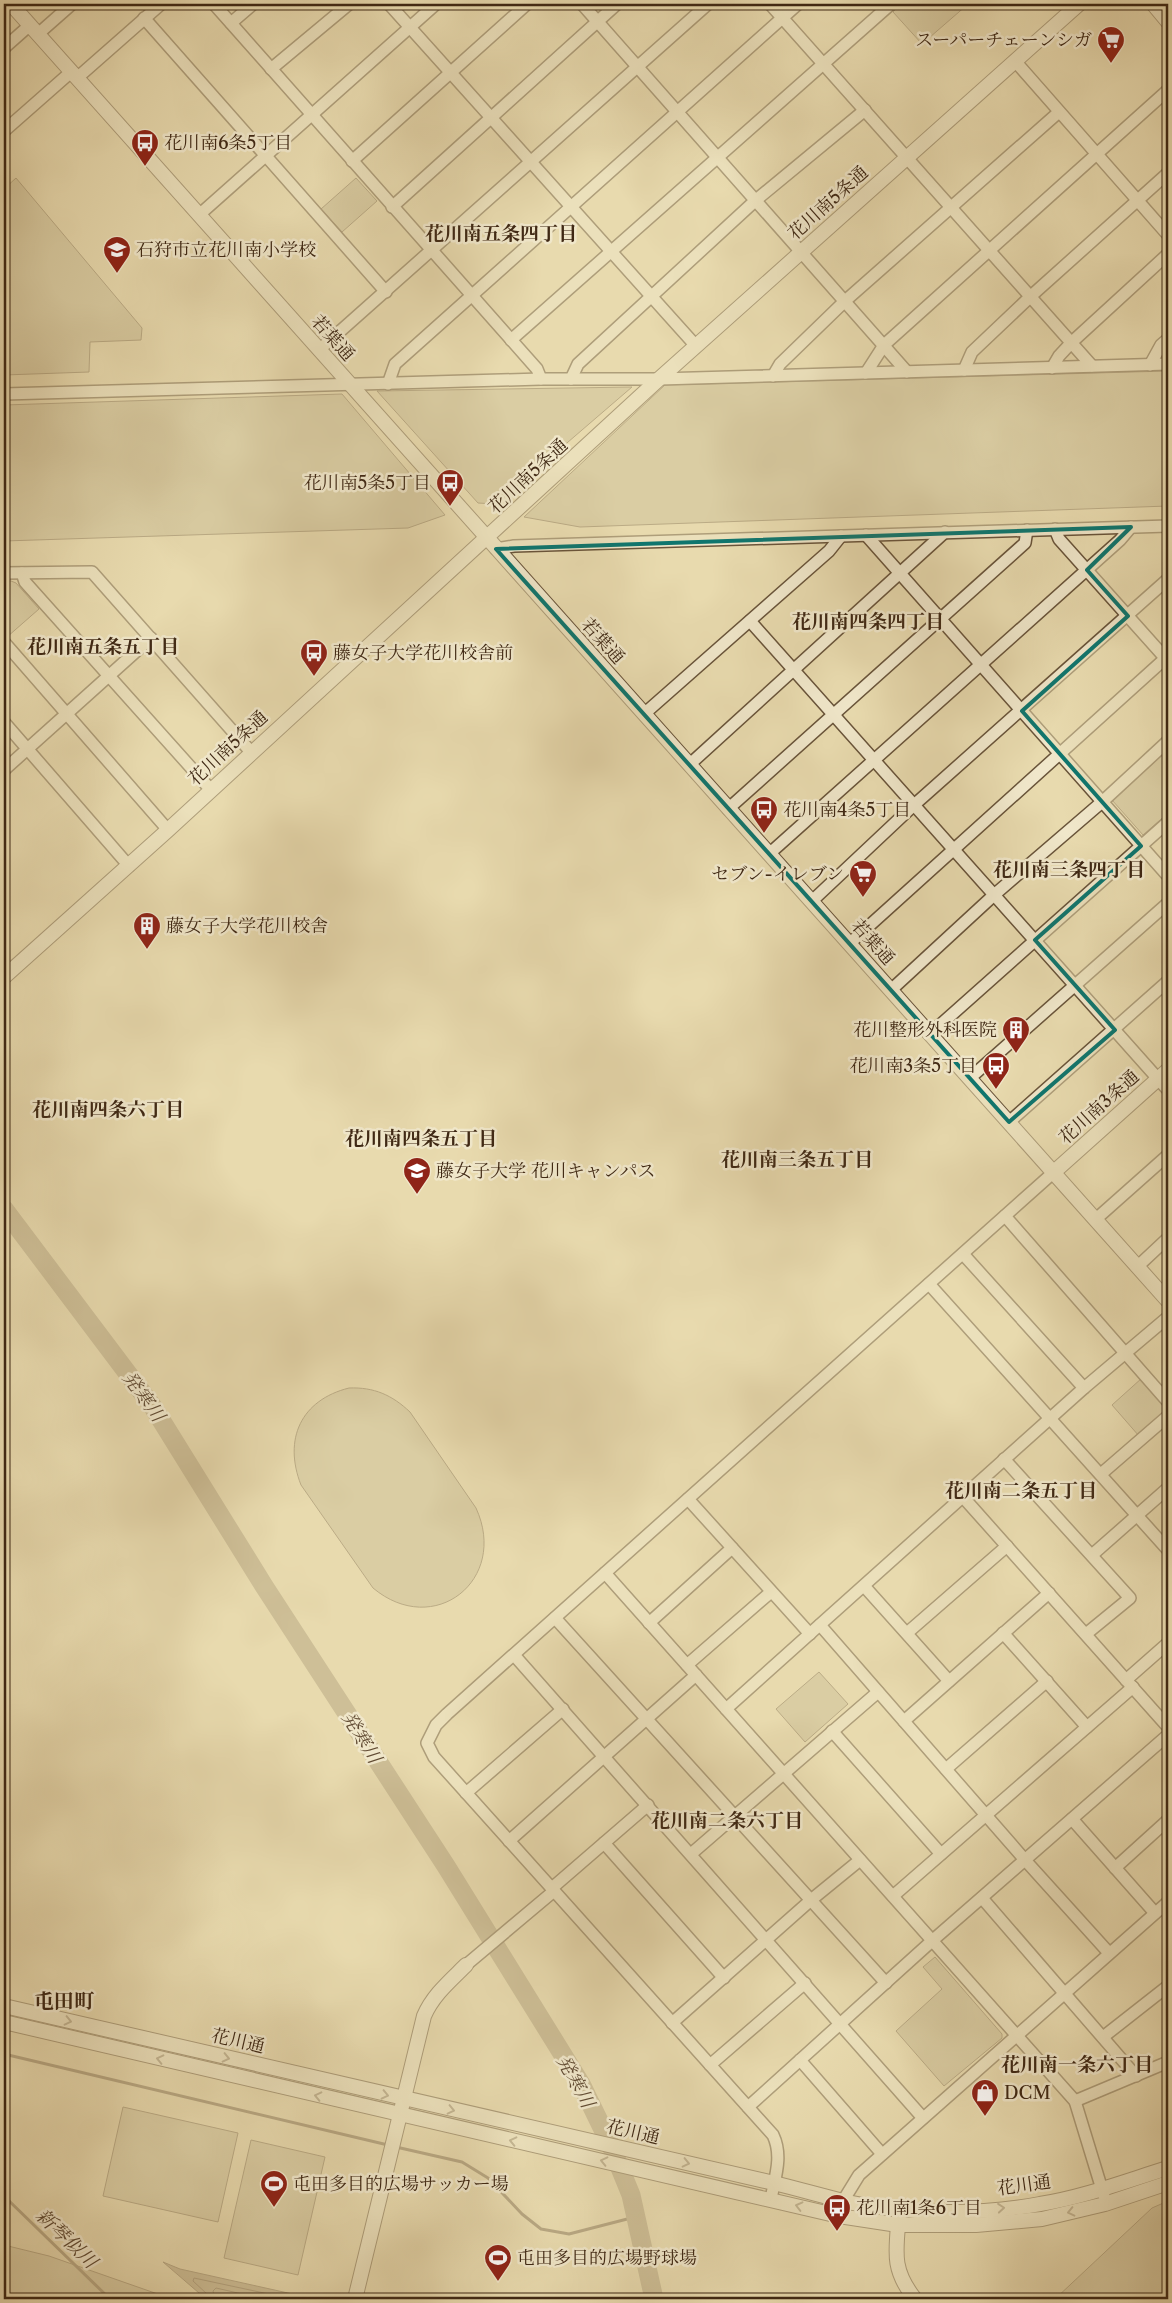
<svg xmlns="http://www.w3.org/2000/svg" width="1172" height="2303" viewBox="0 0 1172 2303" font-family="'Libre Caslon Text','Noto Serif JP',serif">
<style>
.green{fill:#cbbc94;stroke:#857254}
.water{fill:#af9d7a;stroke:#826e51}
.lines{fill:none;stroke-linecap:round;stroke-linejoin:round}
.shore{stroke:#776247;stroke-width:1}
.stream{stroke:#826e51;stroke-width:3}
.river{stroke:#af9d7a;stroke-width:19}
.minor-casing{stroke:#69543a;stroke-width:14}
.tertiary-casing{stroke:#69543a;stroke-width:16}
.minor{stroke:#f0e7ca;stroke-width:11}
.tertiary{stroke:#f0e7ca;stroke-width:14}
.oneway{stroke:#98886f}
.marked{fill:none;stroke:#0f766e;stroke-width:4;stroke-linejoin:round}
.labels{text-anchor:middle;stroke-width:5;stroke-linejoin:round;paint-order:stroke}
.poi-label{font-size:18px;fill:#3f2814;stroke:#f0e7ca;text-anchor:start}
.street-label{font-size:18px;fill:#3f2814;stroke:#f0e7ca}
.neighbourhood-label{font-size:19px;font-weight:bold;fill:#3f2814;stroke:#f0e7ca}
.water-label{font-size:19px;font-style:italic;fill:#614b33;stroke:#f0e7ca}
.quarter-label{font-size:20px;font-weight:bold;fill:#3f2814;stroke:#f0e7ca}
</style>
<rect width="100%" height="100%" fill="#e8daae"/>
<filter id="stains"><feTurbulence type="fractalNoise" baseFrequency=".004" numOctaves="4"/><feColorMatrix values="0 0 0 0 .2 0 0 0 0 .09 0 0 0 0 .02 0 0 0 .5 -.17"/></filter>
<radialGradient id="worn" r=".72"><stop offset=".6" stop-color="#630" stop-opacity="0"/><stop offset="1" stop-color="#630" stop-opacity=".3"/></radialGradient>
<g class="green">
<path d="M901,4H965L967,5L922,44L893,12Z"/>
<path d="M16,178L142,328L141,340L90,342L89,372L4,375V189Z"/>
<path d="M356,178L377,201L342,232L321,209Z"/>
<path d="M1168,371V506L580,527L524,517L665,385Z"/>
<path d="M632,387L496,504L478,503L377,391Z"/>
<path d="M342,394L445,515L408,528L4,541V405Z"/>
<path d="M4,581H11L16,583L39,609L7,637L4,633Z"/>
<path d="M1168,750V813L1143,835L1112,800Z"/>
<path d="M1142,1378L1167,1405V1411L1139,1436L1112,1405Z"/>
<path d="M349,1388C374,1387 392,1395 410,1412L476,1508C509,1580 434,1639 373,1588L301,1485C283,1439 301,1400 349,1388Z"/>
<path d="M819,1672L848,1704L805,1742L776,1709Z"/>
<path d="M935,1957L1002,2034V2038L944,2086L896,2031L942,1989L923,1967Z"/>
<path d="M123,2107L238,2133L218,2222L103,2196Z"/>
<path d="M251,2140L325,2157L298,2275L224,2258Z"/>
<path d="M1168,2201V2299H1055L1152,2208Z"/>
<path d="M4,2245L49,2256L172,2299H4Z"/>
</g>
<path class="water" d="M163,2262L180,2269L315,2299H206Z"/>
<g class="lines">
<g class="shore">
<path d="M209,2299L207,2294L193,2281L194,2278L292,2299"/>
<path d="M215,2299L213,2291L216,2288L264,2299"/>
</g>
<g class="stream">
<path d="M4,2054L388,2145"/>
<path d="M396,2147L462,2162L488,2178L522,2214L541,2229L569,2234L635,2217"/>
<path d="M4,2196L110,2299"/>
</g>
<path class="river" d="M4,1209L153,1407L264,1586L446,1866L581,2084L611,2146L631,2195L654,2299"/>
<defs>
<g id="minor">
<path d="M214,4L537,369L541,379"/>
<path d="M389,4L696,346"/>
<path d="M582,4L907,372"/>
<path d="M770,4L1092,366"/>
<path d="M144,18L386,292"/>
<path d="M231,23L253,4"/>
<path d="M38,34L72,4"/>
<path d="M4,48L30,25"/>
<path d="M1015,61L1168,235"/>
<path d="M271,69L349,4"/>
<path d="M77,78L161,4"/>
<path d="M4,131L71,72"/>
<path d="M352,161L527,4"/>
<path d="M392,207L617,4"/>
<path d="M199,215L436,4"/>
<path d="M511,340L891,4"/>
<path d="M319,350L708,4"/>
<path d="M1150,365L1161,345L1168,339"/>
<path d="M1052,368L1059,356L1072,342L1168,254"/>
<path d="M964,370L972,352L1031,296L1168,173"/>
<path d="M866,373L884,345L1168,90"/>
<path d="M773,376L780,364L845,301L1059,112"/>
<path d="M571,379L578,364L756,200L865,110"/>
<path d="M388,384L395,364L798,4"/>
<path d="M4,394L541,379H659L1168,364"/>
<path d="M1055,529L1059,539L1168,661"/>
<path d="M866,535L1168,876"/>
<path d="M496,549L514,546L1168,526"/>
<path d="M4,573L92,572L251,752"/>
<path d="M22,573L25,582L211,790"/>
<path d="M750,621L1168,1090"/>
<path d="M4,642L168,830"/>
<path d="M644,714L829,551L841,536"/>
<path d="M4,722L129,866"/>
<path d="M689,765L945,532"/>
<path d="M4,770L151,638"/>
<path d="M728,809L1025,543L1027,530"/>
<path d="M769,854L1120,540L1131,527"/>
<path d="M812,901L914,805L1168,579"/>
<path d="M849,944L1168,656"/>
<path d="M891,990L994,895L1102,802L1168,741"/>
<path d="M930,1034L1168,822"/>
<path d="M970,1078L1168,903"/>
<path d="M1009,1122L1168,981"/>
<path d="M1005,1216L1168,1402"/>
<path d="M1096,1219L1168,1155"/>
<path d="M963,1254L1084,1388"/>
<path d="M1137,1267L1168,1238"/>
<path d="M929,1284L1168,1550"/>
<path d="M1004,1459L1130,1598L1086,1634"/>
<path d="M1101,1474L1168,1416"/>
<path d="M963,1497L1168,1727"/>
<path d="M688,1499L810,1634"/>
<path d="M1092,1555L1168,1488"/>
<path d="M605,1573L1075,2101L1104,2196"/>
<path d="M864,1586L949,1681"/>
<path d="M555,1618L886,1983"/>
<path d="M649,1623L732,1548"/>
<path d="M820,1625L1025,1860L1109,1953"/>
<path d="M907,1633L1007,1546"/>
<path d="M1003,1633L1087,1727"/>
<path d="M514,1655L923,2118"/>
<path d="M687,1665L771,1592"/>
<path d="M1126,1680L1168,1643"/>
<path d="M726,1709L1084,1388L1168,1317"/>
<path d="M904,1721L1049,1593"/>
<path d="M832,1731L941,1854"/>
<path d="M946,1769L1047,1681"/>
<path d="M466,1793L563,1709"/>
<path d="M1072,1819L1155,1913"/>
<path d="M509,1841L696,1675"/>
<path d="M604,1843L724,1978"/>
<path d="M691,1854L878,1692"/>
<path d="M1115,1868L1168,1820"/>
<path d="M552,1888L648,1805"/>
<path d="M893,1896L1133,1687"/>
<path d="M982,1898L1136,2076"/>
<path d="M466,1965L554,1891"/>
<path d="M672,2023L811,1900L860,1860"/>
<path d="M1103,2037L1168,1986"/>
<path d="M800,2060L882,2154"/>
<path d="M710,2065L805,1983"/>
<path d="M1075,2101L1168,2062"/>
<path d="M748,2107L933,1940L1168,1735"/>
<path d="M771,2199C775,2177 783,2156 773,2135L434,1757L427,1743L436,1725L447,1714L1054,1172"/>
<path d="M843,2201L859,2175L1168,1902"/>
</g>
<g id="tertiary">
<path d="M11,4L1168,1301"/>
<path d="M1153,4L1168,22"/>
<path d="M4,977L168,830L659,379L1079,4"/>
<path d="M1054,1172L1168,1070"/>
<path d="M4,2006L774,2183C798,2189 823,2196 847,2202C906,2215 981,2215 1040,2204C1084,2197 1126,2181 1168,2168"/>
<path d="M4,2022L839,2216L898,2225H976L1042,2219L1105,2204L1168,2183"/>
<path d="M899,2215C896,2251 891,2269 915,2299"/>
<path d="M355,2299L424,2016C433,1995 450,1981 466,1965"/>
</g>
</defs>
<use href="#minor" class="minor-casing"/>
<use href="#tertiary" class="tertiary-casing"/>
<use href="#minor" class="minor"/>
<use href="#tertiary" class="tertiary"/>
</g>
<defs><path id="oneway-chevron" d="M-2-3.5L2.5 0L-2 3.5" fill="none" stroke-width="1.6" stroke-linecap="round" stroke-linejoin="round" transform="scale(1.25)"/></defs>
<g class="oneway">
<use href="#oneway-chevron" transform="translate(68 2021) rotate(13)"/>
<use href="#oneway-chevron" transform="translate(226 2058) rotate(13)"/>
<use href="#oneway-chevron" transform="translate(160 2059) rotate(-167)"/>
<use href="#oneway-chevron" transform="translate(385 2095) rotate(13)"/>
<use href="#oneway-chevron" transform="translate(318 2096) rotate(-167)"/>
<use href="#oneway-chevron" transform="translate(451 2110) rotate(13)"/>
<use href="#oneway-chevron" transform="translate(513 2141) rotate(-167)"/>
<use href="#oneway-chevron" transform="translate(604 2161) rotate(-167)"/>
<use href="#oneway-chevron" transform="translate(686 2163) rotate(13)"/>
<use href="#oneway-chevron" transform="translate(799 2206) rotate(-166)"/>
<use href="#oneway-chevron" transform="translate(1001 2208) rotate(-5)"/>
<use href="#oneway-chevron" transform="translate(1071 2212) rotate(167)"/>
</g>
<path d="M0 0H1172V2303H0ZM1131,527L1087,570L1128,616L1022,711L1141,846L1035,940L1115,1030L1009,1122L496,549Z" fill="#e8daae" fill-opacity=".55" fill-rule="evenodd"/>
<path class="marked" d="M1131,527L1087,570L1128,616L1022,711L1141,846L1035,940L1115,1030L1009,1122L496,549Z"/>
<defs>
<symbol id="supermarket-pin" viewBox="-11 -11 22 30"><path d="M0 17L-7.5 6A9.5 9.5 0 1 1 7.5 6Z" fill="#8f2418" stroke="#f0e7ca"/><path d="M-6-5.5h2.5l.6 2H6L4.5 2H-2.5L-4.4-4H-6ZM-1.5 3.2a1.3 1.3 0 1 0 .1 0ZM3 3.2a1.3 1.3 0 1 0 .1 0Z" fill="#fff"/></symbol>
<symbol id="bus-pin" viewBox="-11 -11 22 30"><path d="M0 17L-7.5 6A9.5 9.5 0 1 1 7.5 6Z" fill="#8f2418" stroke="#f0e7ca"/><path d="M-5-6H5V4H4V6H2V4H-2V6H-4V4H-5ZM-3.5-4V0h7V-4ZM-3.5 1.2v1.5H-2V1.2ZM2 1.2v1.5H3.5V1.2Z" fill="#fff"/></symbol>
<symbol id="school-pin" viewBox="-11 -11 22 30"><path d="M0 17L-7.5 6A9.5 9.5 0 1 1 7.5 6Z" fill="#8f2418" stroke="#f0e7ca"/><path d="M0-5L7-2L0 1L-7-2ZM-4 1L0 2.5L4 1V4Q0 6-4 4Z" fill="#fff"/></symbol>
<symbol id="building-pin" viewBox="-11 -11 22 30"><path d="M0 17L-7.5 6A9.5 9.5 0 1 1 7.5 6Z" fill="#8f2418" stroke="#f0e7ca"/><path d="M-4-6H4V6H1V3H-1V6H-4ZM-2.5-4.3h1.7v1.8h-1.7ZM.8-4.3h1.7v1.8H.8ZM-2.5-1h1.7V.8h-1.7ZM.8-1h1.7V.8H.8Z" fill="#fff"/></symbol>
<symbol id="university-pin" viewBox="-11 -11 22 30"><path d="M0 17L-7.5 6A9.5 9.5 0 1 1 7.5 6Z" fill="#8f2418" stroke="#f0e7ca"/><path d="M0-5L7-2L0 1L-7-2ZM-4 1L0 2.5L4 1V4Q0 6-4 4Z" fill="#fff"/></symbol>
<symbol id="shop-pin" viewBox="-11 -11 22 30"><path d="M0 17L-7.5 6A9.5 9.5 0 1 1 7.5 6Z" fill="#8f2418" stroke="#f0e7ca"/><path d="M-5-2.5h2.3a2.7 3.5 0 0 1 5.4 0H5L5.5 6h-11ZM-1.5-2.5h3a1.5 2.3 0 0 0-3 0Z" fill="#fff"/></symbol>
<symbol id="stadium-pin" viewBox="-11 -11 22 30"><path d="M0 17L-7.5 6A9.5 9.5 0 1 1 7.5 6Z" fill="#8f2418" stroke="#f0e7ca"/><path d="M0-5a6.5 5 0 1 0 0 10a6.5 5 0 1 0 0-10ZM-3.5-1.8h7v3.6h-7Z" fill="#fff"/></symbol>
</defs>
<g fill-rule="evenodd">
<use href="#supermarket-pin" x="1095" y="24" width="32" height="43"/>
<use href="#bus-pin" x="129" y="127" width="32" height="43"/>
<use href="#school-pin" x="101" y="234" width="32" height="43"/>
<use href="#bus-pin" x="434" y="467" width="32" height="43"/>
<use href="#bus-pin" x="298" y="637" width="32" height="43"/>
<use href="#bus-pin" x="748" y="794" width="32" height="43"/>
<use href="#supermarket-pin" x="847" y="858" width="32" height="43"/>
<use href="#building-pin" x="131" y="910" width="32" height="43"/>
<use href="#building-pin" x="1000" y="1014" width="32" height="43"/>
<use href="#bus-pin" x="980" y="1050" width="32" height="43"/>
<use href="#university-pin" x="401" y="1155" width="32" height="43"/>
<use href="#shop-pin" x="969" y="2077" width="32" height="43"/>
<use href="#stadium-pin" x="258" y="2168" width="32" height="43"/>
<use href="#bus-pin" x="821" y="2192" width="32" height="43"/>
<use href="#stadium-pin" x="482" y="2242" width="32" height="43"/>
</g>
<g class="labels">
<g class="poi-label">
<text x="1092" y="46" text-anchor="end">スーパーチェーンシガ</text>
<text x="164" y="149">花川南6条5丁目</text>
<text x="136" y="256">石狩市立花川南小学校</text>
<text x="431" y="489" text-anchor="end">花川南5条5丁目</text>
<text x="333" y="659">藤女子大学花川校舎前</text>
<text x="783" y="816">花川南4条5丁目</text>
<text x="844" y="880" text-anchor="end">セブン-イレブン</text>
<text x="166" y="932">藤女子大学花川校舎</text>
<text x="997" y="1036" text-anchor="end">花川整形外科医院</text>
<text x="977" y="1072" text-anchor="end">花川南3条5丁目</text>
<text x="436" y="1177">藤女子大学 花川キャンパス</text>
<text x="1004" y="2099">DCM</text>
<text x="293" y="2190">屯田多目的広場サッカー場</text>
<text x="856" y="2214">花川南1条6丁目</text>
<text x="517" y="2264">屯田多目的広場野球場</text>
</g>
<g class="street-label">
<text transform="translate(828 203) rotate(-42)" y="6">花川南5条通</text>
<text transform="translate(333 338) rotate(48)" y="6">若葉通</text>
<text transform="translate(528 476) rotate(-43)" y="6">花川南5条通</text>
<text transform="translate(603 641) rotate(48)" y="6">若葉通</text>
<text transform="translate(228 748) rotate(-43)" y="6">花川南5条通</text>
<text transform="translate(873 942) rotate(48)" y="6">若葉通</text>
<text transform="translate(1099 1107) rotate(-42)" y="6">花川南3条通</text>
<text transform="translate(238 2041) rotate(13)" y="6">花川通</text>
<text transform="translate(633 2132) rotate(13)" y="6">花川通</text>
<text transform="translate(1024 2185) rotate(-8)" y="6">花川通</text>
</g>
<g class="neighbourhood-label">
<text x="501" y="240">花川南五条四丁目</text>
<text x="868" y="628">花川南四条四丁目</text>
<text x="103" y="653">花川南五条五丁目</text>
<text x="1069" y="876">花川南三条四丁目</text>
<text x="108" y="1116">花川南四条六丁目</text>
<text x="421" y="1145">花川南四条五丁目</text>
<text x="797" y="1166">花川南三条五丁目</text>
<text x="1021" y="1497">花川南二条五丁目</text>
<text x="727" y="1827">花川南二条六丁目</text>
<text x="1077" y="2071">花川南一条六丁目</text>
</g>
<g class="water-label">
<text transform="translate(144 1396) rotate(54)" y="7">発寒川</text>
<text transform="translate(362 1737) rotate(58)" y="7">発寒川</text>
<text transform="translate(576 2081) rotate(61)" y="7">発寒川</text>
<text transform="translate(67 2238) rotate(44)" y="7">新琴似川</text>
</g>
<g class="quarter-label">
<text x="64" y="2008">屯田町</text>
</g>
</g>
<rect width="1172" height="2303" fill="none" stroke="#e8daae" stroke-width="20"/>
<rect x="5" y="5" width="1162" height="2293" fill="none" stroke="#3f2814" stroke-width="2.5"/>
<rect x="10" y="10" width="1152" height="2283" fill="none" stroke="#3f2814"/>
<rect width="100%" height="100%" filter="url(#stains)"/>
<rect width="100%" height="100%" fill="url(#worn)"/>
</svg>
